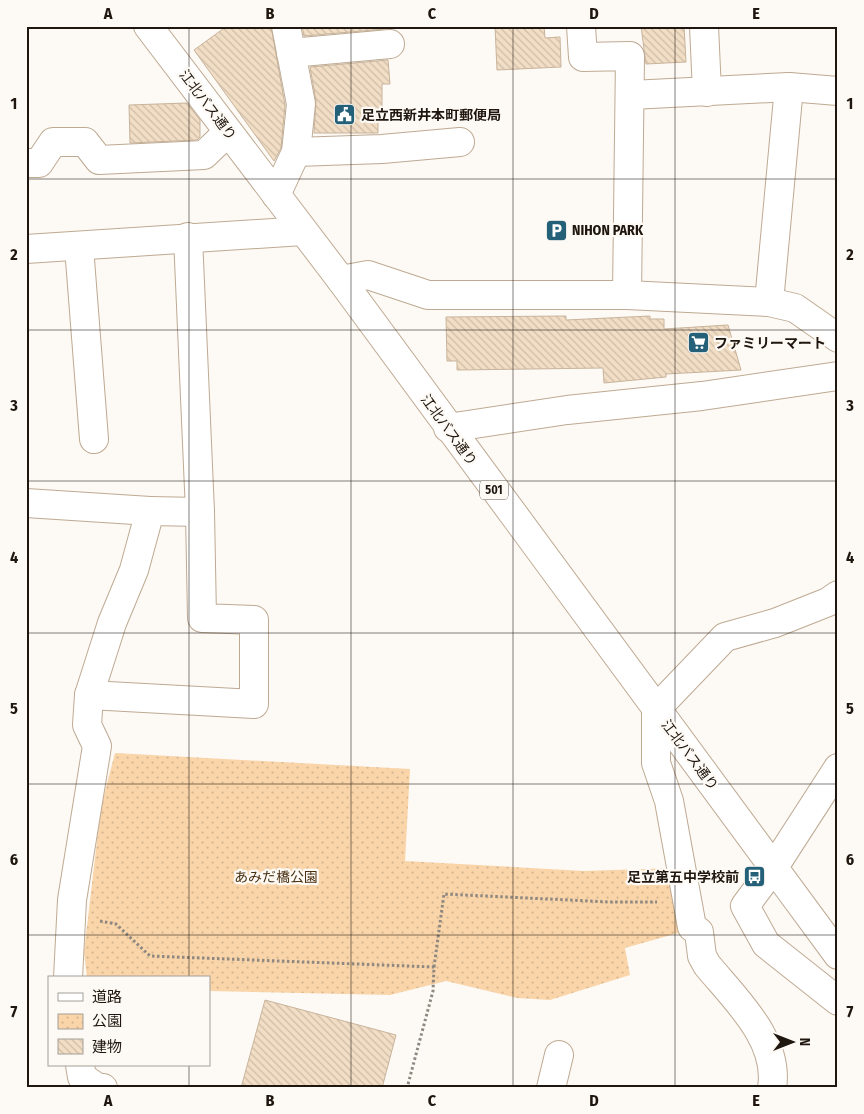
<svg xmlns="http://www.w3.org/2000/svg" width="864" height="1114" viewBox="0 0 864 1114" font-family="'Fira Sans Condensed','Noto Sans JP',sans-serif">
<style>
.park{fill:url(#park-dots)}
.building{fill:url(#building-back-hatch);stroke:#c8b49c}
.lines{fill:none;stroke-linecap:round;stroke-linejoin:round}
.minor-casing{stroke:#beaa93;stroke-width:30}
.major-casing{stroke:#beaa93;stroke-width:30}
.path{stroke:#8e8881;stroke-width:3;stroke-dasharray:2.5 2.5;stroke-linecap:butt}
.minor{stroke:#fff;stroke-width:28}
.major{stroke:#fff;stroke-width:28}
.grid{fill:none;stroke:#1f170f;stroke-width:1;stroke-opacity:0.55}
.labels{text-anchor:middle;stroke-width:4.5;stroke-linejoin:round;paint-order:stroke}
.shield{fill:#fdf9f4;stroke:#625b54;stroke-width:1}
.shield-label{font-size:12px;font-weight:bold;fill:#1f170f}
.street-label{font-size:14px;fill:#1f170f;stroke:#fdf9f4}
.poi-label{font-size:14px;font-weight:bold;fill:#1f170f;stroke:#fdf9f4;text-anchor:start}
.park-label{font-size:14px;fill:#493112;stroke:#fdf9f4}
.neatline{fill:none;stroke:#1f170f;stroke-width:2}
.grid-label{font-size:16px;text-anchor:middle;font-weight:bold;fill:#1f170f}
</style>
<defs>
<pattern id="park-dots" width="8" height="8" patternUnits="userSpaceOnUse" patternTransform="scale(1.25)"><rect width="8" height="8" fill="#fad5a9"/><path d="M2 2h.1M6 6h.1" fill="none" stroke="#d6b690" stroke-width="1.8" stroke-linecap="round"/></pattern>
<pattern id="building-back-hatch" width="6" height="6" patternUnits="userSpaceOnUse" patternTransform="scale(1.25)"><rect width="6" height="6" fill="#f2ddc5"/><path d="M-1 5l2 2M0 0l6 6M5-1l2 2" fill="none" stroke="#cfbda8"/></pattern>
</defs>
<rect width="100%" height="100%" fill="#fdf9f4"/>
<path class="park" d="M115,753L410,769L405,861L584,871L673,868L685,931L625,948L630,975L550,1000L517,998L446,981L390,995L209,991V978H87L84,952L101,807Z"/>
<g class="building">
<path d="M227,26H271L285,105L281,148L274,161L194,50Z"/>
<path d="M302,26H385V29L304,36Z"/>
<path d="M495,26H544L545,38L560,37L561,67L497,70Z"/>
<path d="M641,26H684L686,62L646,64Z"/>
<path d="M388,60L390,84H382V120H378V133H314L316,101L310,67Z"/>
<path d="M187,103L200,120V137L197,140L130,143L129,105Z"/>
<path d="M566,316V320L650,316V319H664V329L728,325L741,370L666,374V377L604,383L603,368L457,370V361H447L446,317Z"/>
<path d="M265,1000L396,1035L382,1088H241Z"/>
</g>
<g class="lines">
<defs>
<g id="minor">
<path d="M581,26L583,57L630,56L627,295"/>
<path d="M704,26L707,92"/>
<path d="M291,53L390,44"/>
<path d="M631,95L789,87L838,91"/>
<path d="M296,152L382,149L460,142"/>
<path d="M26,163H39L53,142H85L99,160L204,155L228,132"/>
<path d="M276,195L296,152L301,104L286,26"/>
<path d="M79,247L94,439"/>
<path d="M26,249L303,231"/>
<path d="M341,280L368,275L428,295H627L769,302L795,308L838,338"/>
<path d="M769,302L789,87"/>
<path d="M448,428L567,410L702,396L838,376"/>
<path d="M26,503L150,511"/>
<path d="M89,695L254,704V620L202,618L200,512"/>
<path d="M838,768L774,867L745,906L766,944L838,1001"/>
<path d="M68,978L72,900L97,746L87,725L89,695L112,623L134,570L150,511L200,512L188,237"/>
<path d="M80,1065L82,1077L98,1088H103"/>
<path d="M551,1088L559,1055"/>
<path d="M772,1088C780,1040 735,999 707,965L702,956L699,932L692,927L669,801L656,763V709L725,637L775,623L828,602L838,595"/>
</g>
<path id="major" d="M148,26L341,280L838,955"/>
</defs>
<use href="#minor" class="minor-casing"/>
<use href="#major" class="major-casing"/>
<g class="path">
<path d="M100,921L116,924L150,956L434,967L433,991L407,1088"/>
<path d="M434,967L444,894L610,902H657"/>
</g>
<use href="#minor" class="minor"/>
<use href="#major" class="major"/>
</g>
<path class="grid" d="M189,26V978M351,26V1088M513,26V1088M675,26V1088M26,179H838M26,330H838M26,481H838M26,633H838M26,784H838M26,935H838M189,1065V1088"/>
<defs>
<symbol id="civic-square" viewBox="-11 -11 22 22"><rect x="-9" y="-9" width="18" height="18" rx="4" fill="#256079" stroke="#fdf9f4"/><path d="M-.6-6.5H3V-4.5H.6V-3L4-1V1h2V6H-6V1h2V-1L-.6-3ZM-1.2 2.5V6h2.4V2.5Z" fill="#fff"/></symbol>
<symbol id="parking-square" viewBox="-11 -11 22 22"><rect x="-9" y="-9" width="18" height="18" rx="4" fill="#256079" stroke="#fdf9f4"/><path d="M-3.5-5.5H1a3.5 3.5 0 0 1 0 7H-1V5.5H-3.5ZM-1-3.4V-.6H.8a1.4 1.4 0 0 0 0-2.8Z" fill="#fff"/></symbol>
<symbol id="supermarket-square" viewBox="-11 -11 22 22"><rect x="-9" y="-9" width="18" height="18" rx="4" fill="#256079" stroke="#fdf9f4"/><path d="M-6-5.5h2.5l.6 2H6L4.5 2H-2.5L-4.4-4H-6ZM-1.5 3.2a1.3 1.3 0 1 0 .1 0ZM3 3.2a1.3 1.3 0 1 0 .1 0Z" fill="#fff"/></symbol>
<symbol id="bus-square" viewBox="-11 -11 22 22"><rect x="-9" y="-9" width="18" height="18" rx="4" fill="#256079" stroke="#fdf9f4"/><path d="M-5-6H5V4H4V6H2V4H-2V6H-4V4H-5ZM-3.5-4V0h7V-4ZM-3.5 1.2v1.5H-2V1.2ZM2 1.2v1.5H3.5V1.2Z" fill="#fff"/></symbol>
</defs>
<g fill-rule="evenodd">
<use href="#civic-square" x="332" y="102" width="25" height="25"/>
<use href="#parking-square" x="544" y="218" width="25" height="25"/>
<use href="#supermarket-square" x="686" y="330" width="25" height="25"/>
<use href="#bus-square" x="742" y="864" width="25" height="25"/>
</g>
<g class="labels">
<rect class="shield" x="480" y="480.5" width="28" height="19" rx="4"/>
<g class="shield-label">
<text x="494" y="494">501</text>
</g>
<g class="street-label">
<text transform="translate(208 105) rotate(53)" y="5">江北バス通り</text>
<text transform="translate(449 430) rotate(54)" y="5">江北バス通り</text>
<text transform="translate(690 755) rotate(53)" y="5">江北バス通り</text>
</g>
<g class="poi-label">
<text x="361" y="120">足立西新井本町郵便局</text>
<text x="572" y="235">NIHON PARK</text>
<text x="714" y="348">ファミリーマート</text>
<text x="739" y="882" text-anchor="end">足立第五中学校前</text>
</g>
<g class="park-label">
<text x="276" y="882">あみだ橋公園</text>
</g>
</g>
<rect width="864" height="1114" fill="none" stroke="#fdf9f4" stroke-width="55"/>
<rect x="48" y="976" width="162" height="90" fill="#fdf9f4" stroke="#a49f98"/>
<rect x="58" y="993" width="25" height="8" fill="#ffffff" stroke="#a49f98"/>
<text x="92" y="1002" font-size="15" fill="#1f170f">道路</text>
<rect x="58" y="1014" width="25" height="15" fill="url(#park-dots)" stroke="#a49f98"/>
<text x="92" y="1026" font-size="15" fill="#1f170f">公園</text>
<rect x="58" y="1039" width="25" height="15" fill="url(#building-back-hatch)" stroke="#a49f98"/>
<text x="92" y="1052" font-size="15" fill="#1f170f">建物</text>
<g transform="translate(792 1042) rotate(90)" stroke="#fdf9f4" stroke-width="4" paint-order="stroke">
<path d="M0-4L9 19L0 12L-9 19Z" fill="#1f170f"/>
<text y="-8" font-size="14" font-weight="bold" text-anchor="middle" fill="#1f170f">N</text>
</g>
<rect x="28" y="28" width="808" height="1058" class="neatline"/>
<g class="grid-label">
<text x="108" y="19">A</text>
<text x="270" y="19">B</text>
<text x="432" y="19">C</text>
<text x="594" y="19">D</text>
<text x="756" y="19">E</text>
<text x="14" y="109">1</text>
<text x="850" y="109">1</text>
<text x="14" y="260">2</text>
<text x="850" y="260">2</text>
<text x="14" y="411">3</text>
<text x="850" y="411">3</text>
<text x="14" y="563">4</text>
<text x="850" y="563">4</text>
<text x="14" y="714">5</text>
<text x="850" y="714">5</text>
<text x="14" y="865">6</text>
<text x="850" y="865">6</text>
<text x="14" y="1017">7</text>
<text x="850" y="1017">7</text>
<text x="108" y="1106">A</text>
<text x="270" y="1106">B</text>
<text x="432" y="1106">C</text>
<text x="594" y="1106">D</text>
<text x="756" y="1106">E</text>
</g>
</svg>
